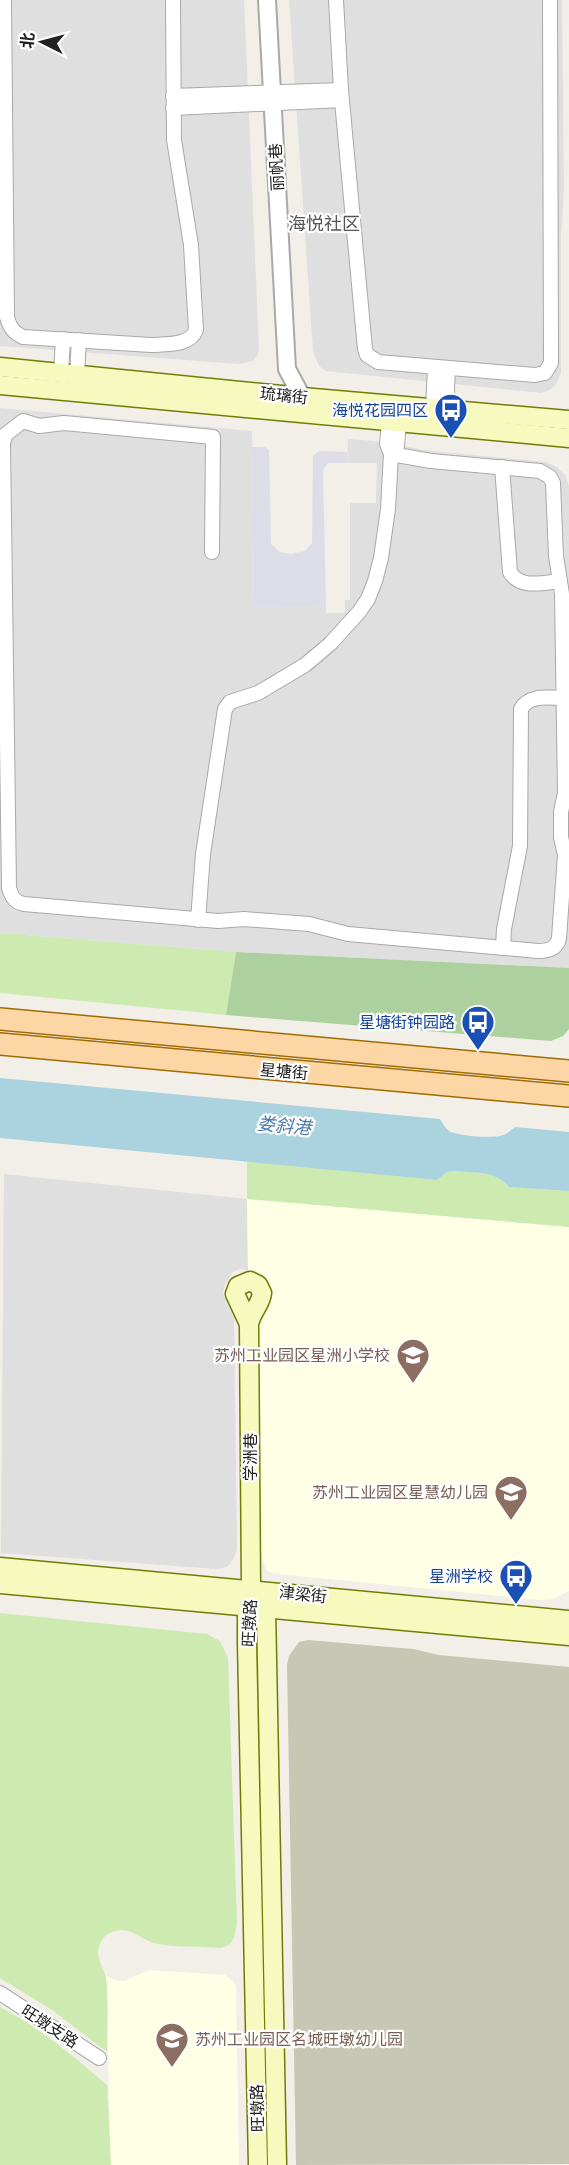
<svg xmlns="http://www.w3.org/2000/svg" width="569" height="2165" viewBox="0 0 569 2165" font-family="Ubuntu,'Noto Sans SC',sans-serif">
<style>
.residential{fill:#e0dfdf}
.education{fill:#ffffe5}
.construction{fill:#c7c7b4}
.grass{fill:#cdebb0}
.forest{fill:#add19e}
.plaza{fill:#dddde8}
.water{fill:#aad3df}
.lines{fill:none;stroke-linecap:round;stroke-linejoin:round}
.minor-casing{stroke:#a9a9a9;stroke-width:16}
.tertiary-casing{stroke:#a9a9a9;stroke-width:20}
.secondary-casing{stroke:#707d05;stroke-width:21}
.primary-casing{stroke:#a06b00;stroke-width:24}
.minor{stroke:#fff;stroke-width:14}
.tertiary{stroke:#fff;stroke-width:16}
.secondary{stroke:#f7fabf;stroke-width:18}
.primary{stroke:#fcd6a4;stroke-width:21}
.labels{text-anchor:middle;stroke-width:4.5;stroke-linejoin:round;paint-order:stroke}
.street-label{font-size:16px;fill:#222;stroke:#fff}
.transit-label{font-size:16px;fill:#164399;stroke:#fff;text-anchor:end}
.education-label{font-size:16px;fill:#785e54;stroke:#fff;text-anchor:end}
.neighbourhood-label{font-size:18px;fill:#555;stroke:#fff}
.water-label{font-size:18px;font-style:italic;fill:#4a7aab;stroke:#fff}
</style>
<rect width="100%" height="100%" fill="#f2efe9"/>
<g class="residential">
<path d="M0,0H244L259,349L257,356L253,361L239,364L0,346Z"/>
<path d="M289,0H562L564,190L561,237V373L557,383L550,390L541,393L326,371L319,366L313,351Z"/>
<path d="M0,408L252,431L254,607L326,606V613H345V600H350V503H376L377,463H347L348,439L375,441L431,451L546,462L557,467L565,475L569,486V968L236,952L0,933Z"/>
<path d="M4,1174L247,1199L248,1270L240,1269L233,1272L225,1284L223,1293L225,1300L234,1318L237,1548L234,1558L227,1567L216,1569L1,1553Z"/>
</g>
<g class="education">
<path d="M247,1199L569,1227V1591L553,1599L541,1600L278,1574L269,1572L266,1569L261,1554L257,1325L262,1280L256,1273L248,1270Z"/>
<path d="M149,1970L225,1975L233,1981L236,1986L239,2165H111L106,1976L115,1980L124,1981Z"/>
</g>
<path class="construction" d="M308,1640L413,1649L439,1655L569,1667V2164L296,2165L287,1665L289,1656L299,1642Z"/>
<g class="grass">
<path d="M0,933L236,952L226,1015L0,993Z"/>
<path d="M247,1161L437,1180L447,1172L453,1171C473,1173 495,1170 509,1187L569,1191V1227L247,1199Z"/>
<path d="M0,1613L207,1634L220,1641L228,1658L237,1923C235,1935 234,1946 220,1948C201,1946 168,1948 151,1942C141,1939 134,1930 122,1930C113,1930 103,1935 100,1944C94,1959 104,1966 106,1978C109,2002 107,2028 107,2052L52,2010L0,1978Z"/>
<path d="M0,2007C40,2028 73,2056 107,2085L111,2165H0Z"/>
</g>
<path class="forest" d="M236,952L569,968V1029L563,1036L551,1041L226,1015Z"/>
<path class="plaza" d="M252,447H265L269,450L271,544L280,552L291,554L305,551L312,543L313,456L319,451L347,452V463H328L323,470L326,606L254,607Z"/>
<path class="water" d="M0,1078L440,1119C443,1124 445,1128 449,1131C458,1136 494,1139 503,1135C507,1134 511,1130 515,1127L569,1132V1191L509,1187C495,1170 473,1173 453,1171L447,1172L437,1180L0,1138Z"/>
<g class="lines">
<defs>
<g id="minor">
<path d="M4,0L7,317C10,328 13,332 23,337L151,345C166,344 190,346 196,330L191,245L174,140L173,0"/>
<path d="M336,0L341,90L365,349L367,355L378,362L535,375L545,373L551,363L550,0"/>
<path d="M173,96L341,90"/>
<path d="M173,108L342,100"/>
<path d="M61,373L63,339"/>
<path d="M77,374L79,340"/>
<path d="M433,408L435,367"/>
<path d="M446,410L448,368"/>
<path d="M389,422L387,444L391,454"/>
<path d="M502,467L510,572C520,589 542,583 560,581"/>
<path d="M212,552L213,437L64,423L39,426L23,421L5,435L3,444L9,888C12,898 15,902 24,904L218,921L244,919L309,924L348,934L538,951C548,951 557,949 559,938L565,855L561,837V812L565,793L562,594L556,556L553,483L550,477L540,471L431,461L391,454"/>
<path d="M198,920L203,854L225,709L230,702L258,693L305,665L330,644L359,612L368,599L375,581L381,558L388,509L391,454L397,446L399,422"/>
<path d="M503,948L504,929L520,846L521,709C529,694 549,698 564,698"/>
<path d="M0,1993L99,2058"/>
</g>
<path id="tertiary" d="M267,0L287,369L302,397L303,409"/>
<g id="secondary">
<path d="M0,367L302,397L569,420"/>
<path d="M0,385L569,438"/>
<path d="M249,1324L235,1294L238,1286L250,1281L258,1285L262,1293C261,1304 252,1311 249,1324L251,1589L247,1606V1643L258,2165"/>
<path d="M0,1567L569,1620"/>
<path d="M0,1584L569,1636"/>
<path d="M251,1589L266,1609L277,2165"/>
</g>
<g id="primary">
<path d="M0,1019L569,1071"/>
<path d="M0,1044L569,1096"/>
</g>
</defs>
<use href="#minor" class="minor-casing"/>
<use href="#tertiary" class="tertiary-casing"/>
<use href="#secondary" class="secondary-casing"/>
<use href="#primary" class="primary-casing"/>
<use href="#minor" class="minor"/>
<use href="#tertiary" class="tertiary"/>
<use href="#secondary" class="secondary"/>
<use href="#primary" class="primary"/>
</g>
<defs>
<symbol id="bus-pin" viewBox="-11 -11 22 30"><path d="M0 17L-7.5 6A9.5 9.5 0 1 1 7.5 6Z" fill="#1a4fb4" stroke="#fff"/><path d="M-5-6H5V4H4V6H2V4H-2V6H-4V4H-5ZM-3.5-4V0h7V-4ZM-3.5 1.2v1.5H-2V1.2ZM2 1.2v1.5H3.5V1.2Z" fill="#fff"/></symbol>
<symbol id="school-pin" viewBox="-11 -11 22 30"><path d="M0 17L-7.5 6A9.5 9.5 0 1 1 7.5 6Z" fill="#8d6e63" stroke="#fff"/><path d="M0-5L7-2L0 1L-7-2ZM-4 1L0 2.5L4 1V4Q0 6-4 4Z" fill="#fff"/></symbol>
</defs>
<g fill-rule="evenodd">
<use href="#bus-pin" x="432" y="391" width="38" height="52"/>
<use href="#bus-pin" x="459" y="1003" width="38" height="52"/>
<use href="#school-pin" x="394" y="1336" width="38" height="52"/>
<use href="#school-pin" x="492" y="1473" width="38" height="52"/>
<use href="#bus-pin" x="497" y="1557" width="38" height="52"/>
<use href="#school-pin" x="153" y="2020" width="38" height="52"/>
</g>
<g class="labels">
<g class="street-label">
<text transform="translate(276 167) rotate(-93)" y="6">丽帆巷</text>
<text transform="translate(284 395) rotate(6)" y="6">琉璃街</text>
<text transform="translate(284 1071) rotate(5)" y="6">星塘街</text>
<text transform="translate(250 1457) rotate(-90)" y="6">学洲巷</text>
<text transform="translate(303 1594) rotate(6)" y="6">津梁街</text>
<text transform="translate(249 1623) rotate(-87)" y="6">旺墩路</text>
<text transform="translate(50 2026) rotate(33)" y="6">旺墩支路</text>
<text transform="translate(257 2108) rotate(-91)" y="6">旺墩路</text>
</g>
<g class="transit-label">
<text x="428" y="416">海悦花园四区</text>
<text x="455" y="1028">星塘街钟园路</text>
<text x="493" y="1582">星洲学校</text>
</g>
<g class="education-label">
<text x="390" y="1361">苏州工业园区星洲小学校</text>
<text x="488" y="1498">苏州工业园区星慧幼儿园</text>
<text x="195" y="2045" text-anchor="start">苏州工业园区名城旺墩幼儿园</text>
</g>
<g class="neighbourhood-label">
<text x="324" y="230">海悦社区</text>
</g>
<g class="water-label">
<text transform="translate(284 1126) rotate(5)" y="6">娄斜港</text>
</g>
</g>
<g transform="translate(42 42) rotate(276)" stroke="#ffffff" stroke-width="4.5" paint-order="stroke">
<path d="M0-4.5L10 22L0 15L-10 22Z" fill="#222222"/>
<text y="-9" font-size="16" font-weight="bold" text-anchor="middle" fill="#222222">北</text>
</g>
</svg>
